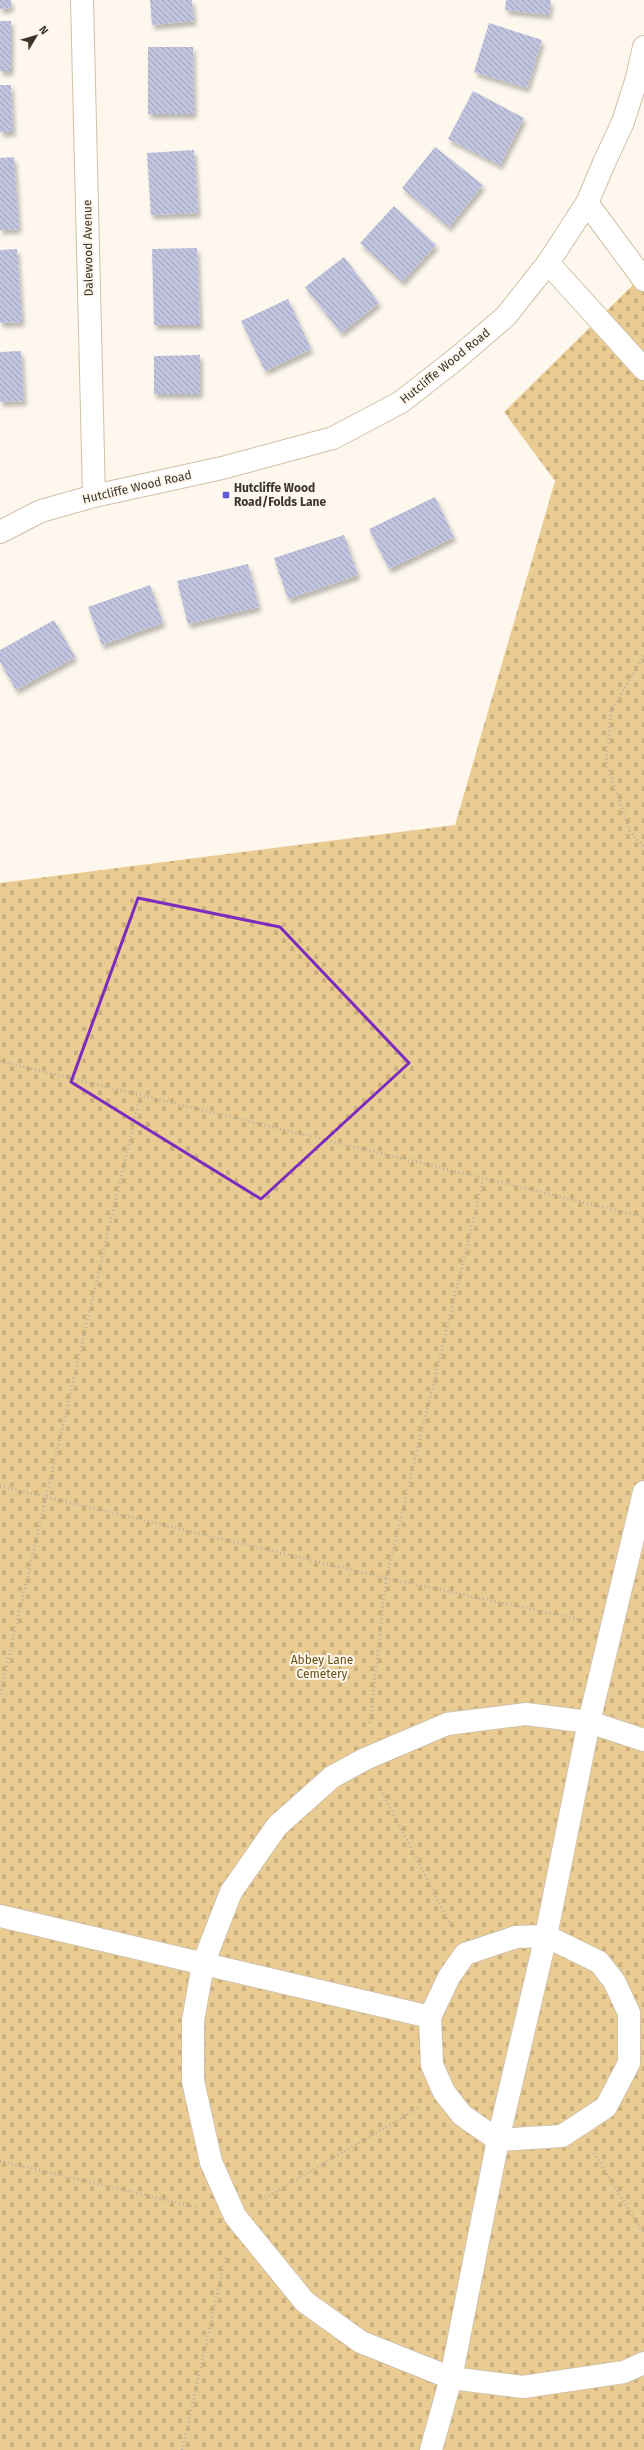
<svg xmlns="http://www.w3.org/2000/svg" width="644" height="2450" viewBox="0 0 644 2450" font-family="'Fira Sans',sans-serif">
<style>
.cemetery{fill:url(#cemetery-stones)}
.building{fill:url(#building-back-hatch);filter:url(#shadow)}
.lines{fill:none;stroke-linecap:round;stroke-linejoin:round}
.lane-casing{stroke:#d0c1a7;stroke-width:24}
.street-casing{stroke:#d0c1a7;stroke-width:24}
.secondary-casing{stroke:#d0c1a7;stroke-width:24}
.path{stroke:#b4aea3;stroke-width:2.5;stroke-dasharray:1 3;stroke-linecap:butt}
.lane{stroke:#fff;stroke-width:22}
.street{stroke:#fff;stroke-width:22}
.secondary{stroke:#fff;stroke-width:22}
.marked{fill:none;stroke:#7b2cbf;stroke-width:3;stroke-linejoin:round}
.poi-dot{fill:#5e5bd4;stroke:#fdf7ed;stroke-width:1.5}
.labels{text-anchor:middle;stroke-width:4;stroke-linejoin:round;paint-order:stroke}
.street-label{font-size:12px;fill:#3b352a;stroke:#fdf7ed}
.poi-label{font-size:12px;font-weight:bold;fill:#3b352a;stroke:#fdf7ed;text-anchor:start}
.park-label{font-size:12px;fill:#6b5119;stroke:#fdf7ed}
</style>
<defs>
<pattern id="cemetery-stones" width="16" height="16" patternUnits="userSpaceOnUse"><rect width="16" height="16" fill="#eacb92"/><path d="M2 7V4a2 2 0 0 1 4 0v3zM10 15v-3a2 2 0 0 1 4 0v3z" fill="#caaf7e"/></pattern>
<pattern id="building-back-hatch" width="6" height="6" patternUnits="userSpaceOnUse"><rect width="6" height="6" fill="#c0c4df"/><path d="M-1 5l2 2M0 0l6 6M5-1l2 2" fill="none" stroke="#9da0b5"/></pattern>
<filter id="shadow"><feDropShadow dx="2.5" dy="4.5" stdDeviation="2" flood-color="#0004"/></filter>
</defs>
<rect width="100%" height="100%" fill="#fdf7ed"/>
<path class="cemetery" d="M644,274V2450H0V883L455,825L555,481L504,412Z"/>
<g class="building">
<path d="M0,0H11V8L0,9Z"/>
<path d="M150,0H192L194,21L152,25Z"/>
<path d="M506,0H551L549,15L505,10Z"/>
<rect x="0" y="21" width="11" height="50"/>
<path d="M489,23L542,40L527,88L474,72Z"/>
<path d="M148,47H193L194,114H148Z"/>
<path d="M0,85H11L13,132H0Z"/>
<path d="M473,91L524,118L500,165L448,139Z"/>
<path d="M435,147L483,185L449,227L402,188Z"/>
<path d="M194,150L198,213L151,215L147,153Z"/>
<path d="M14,157L19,229L0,230V158Z"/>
<path d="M394,206L436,245L402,282L360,243Z"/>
<path d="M197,248L200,325H154L152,249Z"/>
<path d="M17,249L22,322L0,323V250Z"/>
<path d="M344,257L379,303L341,333L305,287Z"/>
<path d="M288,299L311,349L265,371L241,321Z"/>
<path d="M21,351L24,401L0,402V352Z"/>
<path d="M200,355V394H154V356Z"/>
<path d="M435,497L454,537L389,569L369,529Z"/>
<path d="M344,535L358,575L288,599L274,558Z"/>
<path d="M248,564L259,607L188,624L177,581Z"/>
<path d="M150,585L163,623L102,645L88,607Z"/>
<path d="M54,620L75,657L16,690L0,662V650Z"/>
</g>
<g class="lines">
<defs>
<g id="lane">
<path d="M587,203L644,280"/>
<path d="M548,263L644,369"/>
<path d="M644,1740L589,1722L526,1714L447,1724L365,1759L332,1777L277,1826L231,1892L203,1964L193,2021V2081L211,2162L235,2216L305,2302L361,2342L451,2378L523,2387L624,2372L644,2363"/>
<path d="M0,1916L430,2017"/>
<path d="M546,1936L599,1962L614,1981L629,2013V2063L606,2107L562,2136L498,2140L462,2115L444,2092L432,2065L430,2017L449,1977L465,1954L516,1937Z"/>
<path d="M431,2450L451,2378L498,2140L546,1936L589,1722L644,1492"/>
</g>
<path id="street" d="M82,0L94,496"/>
<path id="secondary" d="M0,532L41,511L94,496L222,468L333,438L401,402L456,359L506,316L548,263L587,203L604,163L623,122L637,78L644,47"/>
</defs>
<use href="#lane" class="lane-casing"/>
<use href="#street" class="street-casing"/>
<use href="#secondary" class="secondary-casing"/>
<g class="path">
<path d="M644,656L611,711L606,762L630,832L644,847"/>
<path d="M0,1061L644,1217"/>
<path d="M0,1486L386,1578L582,1620"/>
<path d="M0,1694L140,1096"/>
<path d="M370,1723L386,1578L483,1180"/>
<path d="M379,1786L451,1926"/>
<path d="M594,2153L644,2234"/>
<path d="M0,2161L196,2207"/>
<path d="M262,2200L418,2108"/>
<path d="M182,2450L226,2255"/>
</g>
<use href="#lane" class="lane"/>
<use href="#street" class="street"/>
<use href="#secondary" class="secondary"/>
</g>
<path class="marked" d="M138,898L280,927L409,1063L261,1199L71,1082Z"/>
<rect class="poi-dot" x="222" y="491" width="8" height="8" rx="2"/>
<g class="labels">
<g class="street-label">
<text transform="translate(88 248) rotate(-91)" y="4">Dalewood Avenue</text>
<text transform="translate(445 366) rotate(-39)" y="4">Hutcliffe Wood Road</text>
<text transform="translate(137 487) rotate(-13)" y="4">Hutcliffe Wood Road</text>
</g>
<g class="poi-label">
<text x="234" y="492">Hutcliffe Wood<tspan x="234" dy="14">Road/Folds Lane</tspan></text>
</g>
<g class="park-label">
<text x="322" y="1664">Abbey Lane<tspan x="322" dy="14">Cemetery</tspan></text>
</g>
</g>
<g transform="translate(36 36) rotate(52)" stroke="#fdf7ed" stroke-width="3" paint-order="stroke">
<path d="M0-3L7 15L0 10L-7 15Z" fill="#3b352a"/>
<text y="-6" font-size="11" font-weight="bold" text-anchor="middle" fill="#3b352a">N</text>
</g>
</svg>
